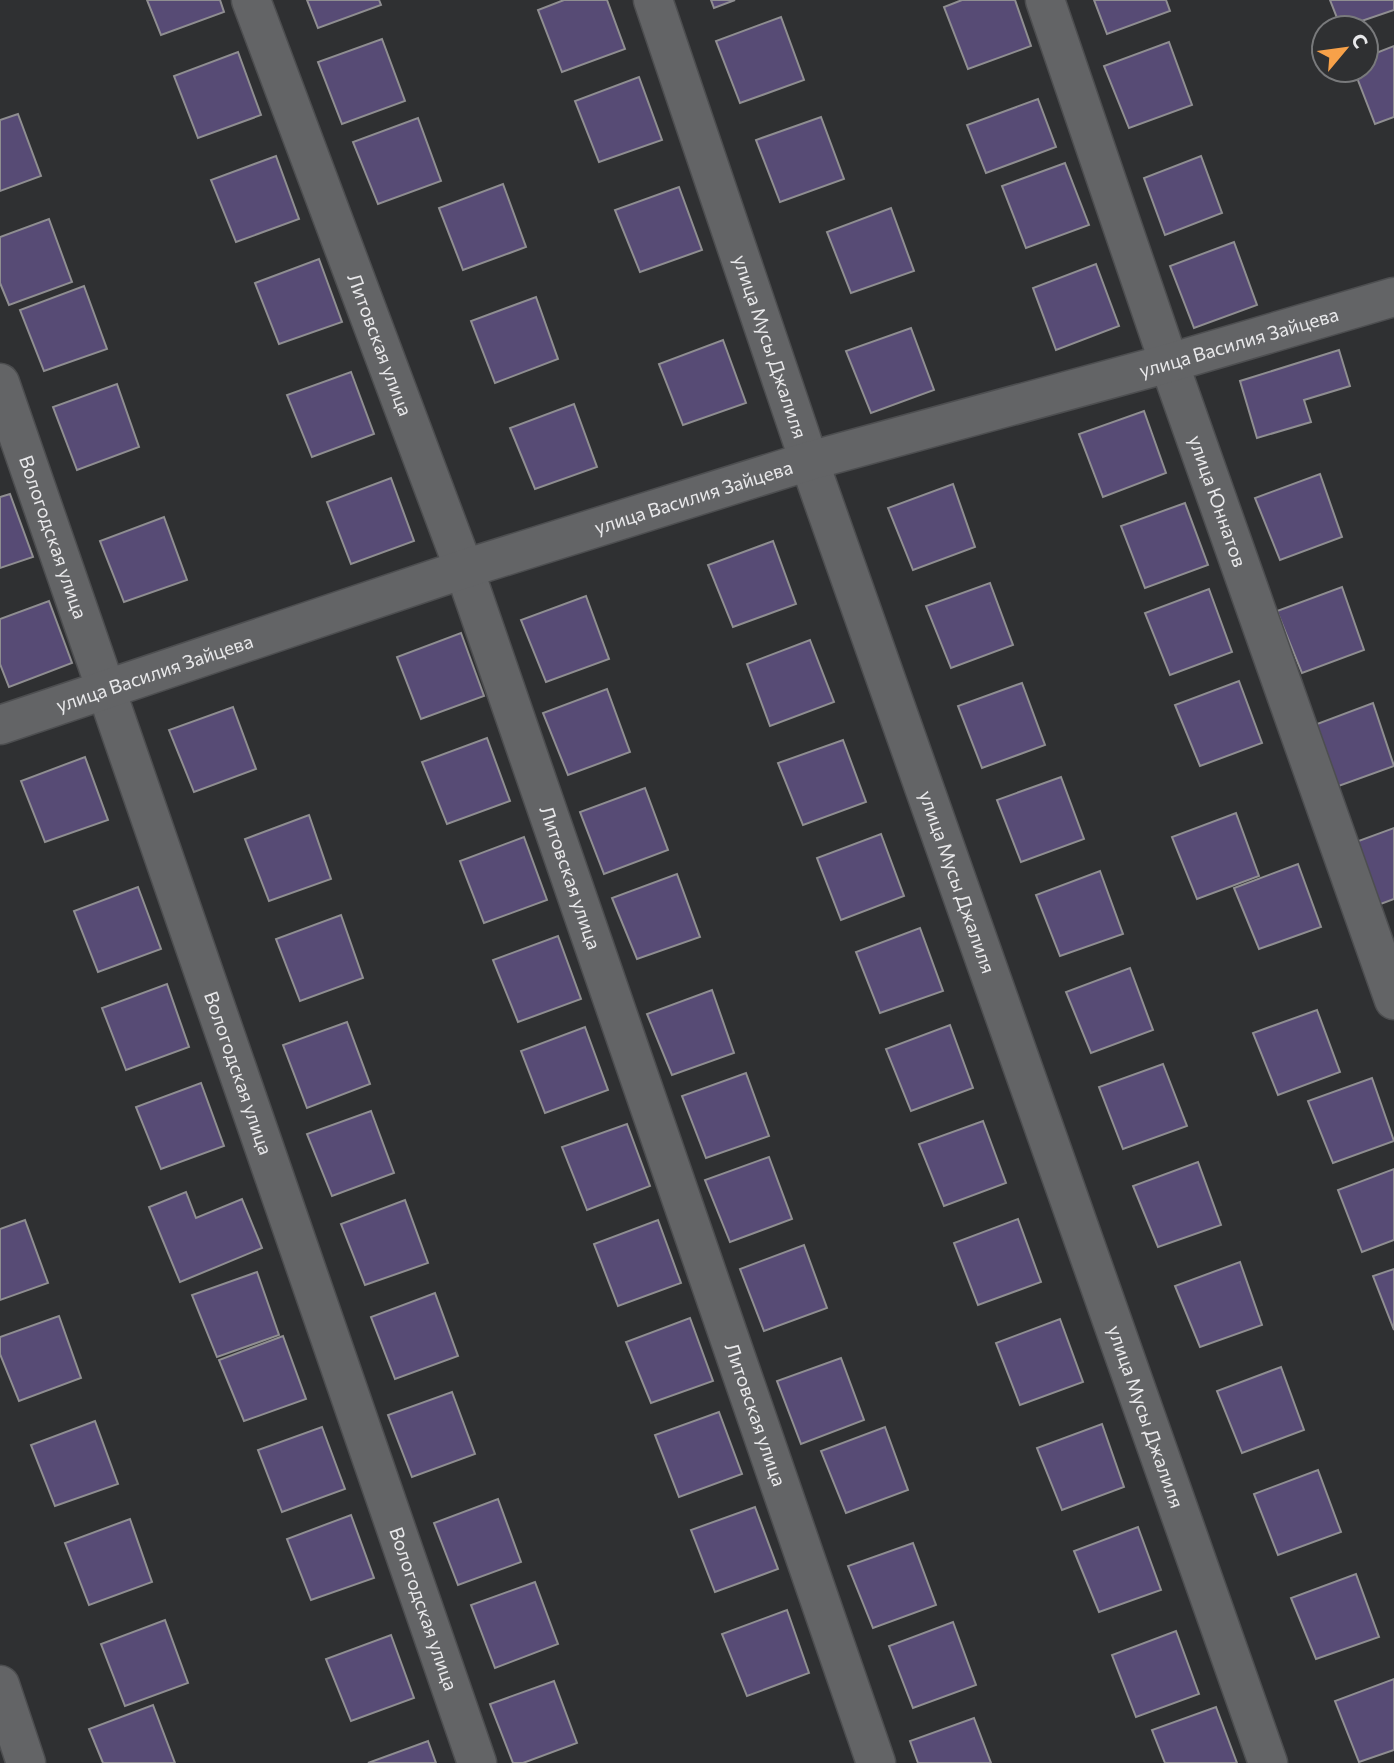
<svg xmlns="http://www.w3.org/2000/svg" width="1394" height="1763" viewBox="0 0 1394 1763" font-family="Commissioner,sans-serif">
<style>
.building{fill:#574b75;stroke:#8f8e91;stroke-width:2}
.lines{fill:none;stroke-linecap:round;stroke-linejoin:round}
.minor-casing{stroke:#4d4e50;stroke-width:41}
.minor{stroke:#636466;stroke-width:38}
.labels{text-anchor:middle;stroke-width:5;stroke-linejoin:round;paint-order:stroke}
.street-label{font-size:19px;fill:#e8e8ea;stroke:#2f3032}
</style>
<rect width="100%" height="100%" fill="#2f3032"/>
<g class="building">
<path d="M147,0H220L224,12L161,35Z"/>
<path d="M307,0H379L381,5L318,28Z"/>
<path d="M564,0H607L625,49L562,72L538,10Z"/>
<path d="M711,0H735L714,8Z"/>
<path d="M962,0H1015L1031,46L968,69L944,7Z"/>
<path d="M1094,0H1166L1170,11L1107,34Z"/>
<path d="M1330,0H1394V10L1341,28Z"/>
<path d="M781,17L804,80L740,103L716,41Z"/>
<path d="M382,39L405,101L342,124L318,62Z"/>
<path d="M1169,42L1192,105L1129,128L1104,66Z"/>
<path d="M1394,46V117L1375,124L1354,70H1366V57Z"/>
<path d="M238,52L261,115L198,138L174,76Z"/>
<path d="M639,77L662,140L599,162L575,101Z"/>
<path d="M1038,99L1056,147L986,173L967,125Z"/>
<path d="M18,114L41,176L0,191V120Z"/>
<path d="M821,117L844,179L780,202L756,140Z"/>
<path d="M418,118L441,181L378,204L353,142Z"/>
<path d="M276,156L299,219L236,242L211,180Z"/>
<path d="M1201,156L1222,213L1165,235L1144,178Z"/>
<path d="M1065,163L1089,225L1026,248L1002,186Z"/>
<path d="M503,184L526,247L463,270L439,208Z"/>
<path d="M679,187L702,250L640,272L615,210Z"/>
<path d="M891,208L914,271L851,293L827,232Z"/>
<path d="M49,219L72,282L9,305L0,283V237Z"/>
<path d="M1234,242L1257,305L1194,328L1170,266Z"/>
<path d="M319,259L342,322L279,344L255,283Z"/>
<path d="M1096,264L1119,326L1056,350L1033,288Z"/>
<path d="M84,286L107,349L44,371L20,310Z"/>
<path d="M536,297L558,359L495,383L471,321Z"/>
<path d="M911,328L934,390L871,413L846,351Z"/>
<path d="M723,340L746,403L683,425L659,364Z"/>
<path d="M1339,350L1350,386L1304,400L1311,422L1257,438L1240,381Z"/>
<path d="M351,372L374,434L312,457L287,395Z"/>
<path d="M117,384L139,447L77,470L53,407Z"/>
<path d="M574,404L597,467L535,489L510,428Z"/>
<path d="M1144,411L1166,473L1103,497L1079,434Z"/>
<path d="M1320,474L1342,537L1280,560L1255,498Z"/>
<path d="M391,478L414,541L351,564L327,502Z"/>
<path d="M953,484L975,547L913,570L888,508Z"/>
<path d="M10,494L33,557L0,568V497Z"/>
<path d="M1185,503L1208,565L1145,588L1121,526Z"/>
<path d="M164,517L187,580L124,602L100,541Z"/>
<path d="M773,541L796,604L733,627L708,565Z"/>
<path d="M990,583L1013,645L951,668L926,606Z"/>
<path d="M1342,587L1364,650L1302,673L1277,611Z"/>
<path d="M1209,589L1232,652L1170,675L1145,613Z"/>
<path d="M586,596L609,659L546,682L521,620Z"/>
<path d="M49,601L72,663L9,687L0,664V619Z"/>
<path d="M461,633L484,696L421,719L397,657Z"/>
<path d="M810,640L834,702L770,726L747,664Z"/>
<path d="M1239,681L1262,743L1200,766L1175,705Z"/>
<path d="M1022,683L1045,745L982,768L958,706Z"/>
<path d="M607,689L630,752L568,775L543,713Z"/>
<path d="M1373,703L1394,766L1333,788L1309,727Z"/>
<path d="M233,707L256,769L194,792L169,730Z"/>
<path d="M487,738L510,801L447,824L422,762Z"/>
<path d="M843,740L866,802L803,825L778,763Z"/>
<path d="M85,757L108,820L45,842L21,781Z"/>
<path d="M1061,777L1084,839L1021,862L997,800Z"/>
<path d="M645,788L668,850L604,874L580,812Z"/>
<path d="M1236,813L1259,876L1197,899L1172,837Z"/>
<path d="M309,815L331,879L269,901L245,839Z"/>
<path d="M1394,828V899L1378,905L1353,843Z"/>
<path d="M881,834L904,896L841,920L817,858Z"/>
<path d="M524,837L547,900L484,923L460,861Z"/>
<path d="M1298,864L1321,927L1259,949L1234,888Z"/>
<path d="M1100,871L1123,934L1060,956L1036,895Z"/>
<path d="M677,874L700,937L637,959L612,898Z"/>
<path d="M138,887L161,949L98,972L74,911Z"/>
<path d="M341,915L363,978L300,1001L276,939Z"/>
<path d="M920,928L943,991L880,1013L856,952Z"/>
<path d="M558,936L581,999L518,1022L493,960Z"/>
<path d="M1130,968L1153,1030L1091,1053L1066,992Z"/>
<path d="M167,984L189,1047L126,1070L102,1008Z"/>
<path d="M712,990L734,1053L672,1075L647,1014Z"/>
<path d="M1317,1010L1340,1072L1278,1095L1253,1033Z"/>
<path d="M347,1022L370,1084L307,1108L283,1045Z"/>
<path d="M950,1025L973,1088L911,1111L886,1049Z"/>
<path d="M585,1027L608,1090L545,1113L521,1051Z"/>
<path d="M1163,1064L1187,1126L1123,1149L1099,1087Z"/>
<path d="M746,1073L769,1136L706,1158L682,1096Z"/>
<path d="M1372,1078L1394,1141L1333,1163L1308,1101Z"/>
<path d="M201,1083L224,1146L161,1169L136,1107Z"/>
<path d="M371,1111L394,1173L332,1196L307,1134Z"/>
<path d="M983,1121L1006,1183L944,1206L919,1144Z"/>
<path d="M627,1124L650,1186L587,1210L562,1147Z"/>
<path d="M769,1157L792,1219L730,1242L705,1180Z"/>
<path d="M1198,1162L1221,1225L1158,1247L1133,1186Z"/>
<path d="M1394,1169V1240L1362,1252L1338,1190Z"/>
<path d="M186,1192L196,1218L242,1199L262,1248L180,1282L149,1207Z"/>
<path d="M405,1200L428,1263L365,1285L341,1224Z"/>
<path d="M1018,1219L1041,1282L978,1305L954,1243Z"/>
<path d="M25,1220L48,1283L0,1300V1229Z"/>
<path d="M658,1220L681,1283L618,1306L594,1244Z"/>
<path d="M804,1245L827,1308L764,1331L740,1269Z"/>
<path d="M1240,1262L1262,1325L1200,1347L1175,1286Z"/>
<path d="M1394,1269V1330L1373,1276Z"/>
<path d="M257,1272L279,1335L217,1357L192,1295Z"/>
<path d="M435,1293L458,1356L395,1379L371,1317Z"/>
<path d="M59,1316L81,1378L19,1401L0,1354V1337Z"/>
<path d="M690,1318L713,1381L651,1403L626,1342Z"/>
<path d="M1060,1319L1083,1382L1020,1405L996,1343Z"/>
<path d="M283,1336L306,1399L244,1421L219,1360Z"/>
<path d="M841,1358L864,1420L801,1444L777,1381Z"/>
<path d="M1281,1367L1304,1430L1242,1453L1217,1391Z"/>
<path d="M452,1392L475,1454L412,1477L388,1415Z"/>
<path d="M719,1412L742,1474L679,1497L655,1435Z"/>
<path d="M95,1421L118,1484L55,1506L31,1445Z"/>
<path d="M1102,1424L1124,1487L1062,1510L1037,1448Z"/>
<path d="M322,1427L345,1489L282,1512L258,1450Z"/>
<path d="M885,1427L908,1490L846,1513L821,1451Z"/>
<path d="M1318,1470L1341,1532L1278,1555L1254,1494Z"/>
<path d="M498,1499L521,1562L458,1585L434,1523Z"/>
<path d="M755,1507L778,1569L715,1592L691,1530Z"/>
<path d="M351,1515L374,1578L311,1600L287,1539Z"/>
<path d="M130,1519L152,1582L89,1605L65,1543Z"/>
<path d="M1138,1527L1161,1590L1099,1612L1074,1551Z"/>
<path d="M913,1543L936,1605L873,1628L848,1566Z"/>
<path d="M1356,1574L1379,1637L1316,1659L1291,1598Z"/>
<path d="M535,1582L558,1644L495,1668L471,1605Z"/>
<path d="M787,1610L809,1673L747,1696L722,1634Z"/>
<path d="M165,1620L188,1683L125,1706L101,1644Z"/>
<path d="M953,1622L976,1685L913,1708L889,1646Z"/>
<path d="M1176,1631L1199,1694L1136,1717L1112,1655Z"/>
<path d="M391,1635L414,1698L351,1721L326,1659Z"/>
<path d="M1394,1679V1750L1359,1762L1335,1701Z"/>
<path d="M554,1681L577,1743L523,1763H513L490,1704Z"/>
<path d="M153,1705L175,1763H103L89,1729Z"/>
<path d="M1216,1707L1237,1763H1165L1152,1730Z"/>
<path d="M974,1718L991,1763H918L910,1741Z"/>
<path d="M428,1741L436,1763H368Z"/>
</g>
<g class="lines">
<defs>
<g id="minor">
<path id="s1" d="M251,0L464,569L876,1763"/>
<path id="s2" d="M653,0L809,461L1268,1763"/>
<path id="s3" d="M1045,0L1169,363L1394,1000"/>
<path id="s4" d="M0,383L477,1763"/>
<path id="s5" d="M0,725L464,569L809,461L1169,363L1394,297"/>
<path d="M0,1685L26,1763"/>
</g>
</defs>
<use href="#minor" class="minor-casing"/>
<use href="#minor" class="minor"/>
</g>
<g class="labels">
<g class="street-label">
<text dy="7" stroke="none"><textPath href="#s5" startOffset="1297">улица Василия Зайцева</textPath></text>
<text dy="7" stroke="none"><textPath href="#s1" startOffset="368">Литовская улица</textPath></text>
<text dy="7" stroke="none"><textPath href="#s2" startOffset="366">улица Мусы Джалиля</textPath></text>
<text dy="7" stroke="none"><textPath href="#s5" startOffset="730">улица Василия Зайцева</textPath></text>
<text dy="7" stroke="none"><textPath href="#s3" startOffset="530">улица Юннатов</textPath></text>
<text dy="7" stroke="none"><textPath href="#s4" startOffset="163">Вологодская улица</textPath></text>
<text dy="7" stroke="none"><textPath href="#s5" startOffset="163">улица Василия Зайцева</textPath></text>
<text dy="7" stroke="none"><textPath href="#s1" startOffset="934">Литовская улица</textPath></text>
<text dy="7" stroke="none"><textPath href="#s2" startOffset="933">улица Мусы Джалиля</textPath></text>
<text dy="7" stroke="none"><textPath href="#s4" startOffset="730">Вологодская улица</textPath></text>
<text dy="7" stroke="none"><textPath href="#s1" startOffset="1502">Литовская улица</textPath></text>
<text dy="7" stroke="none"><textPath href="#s2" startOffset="1500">улица Мусы Джалиля</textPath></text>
<text dy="7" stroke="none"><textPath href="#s4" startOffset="1297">Вологодская улица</textPath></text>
</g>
</g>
<g transform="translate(1345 49) rotate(61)"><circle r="33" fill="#2f3032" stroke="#797a7c" stroke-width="2"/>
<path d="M0-5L12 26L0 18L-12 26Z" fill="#f7a149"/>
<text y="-10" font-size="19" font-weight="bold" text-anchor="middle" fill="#e8e8ea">С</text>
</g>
</svg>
